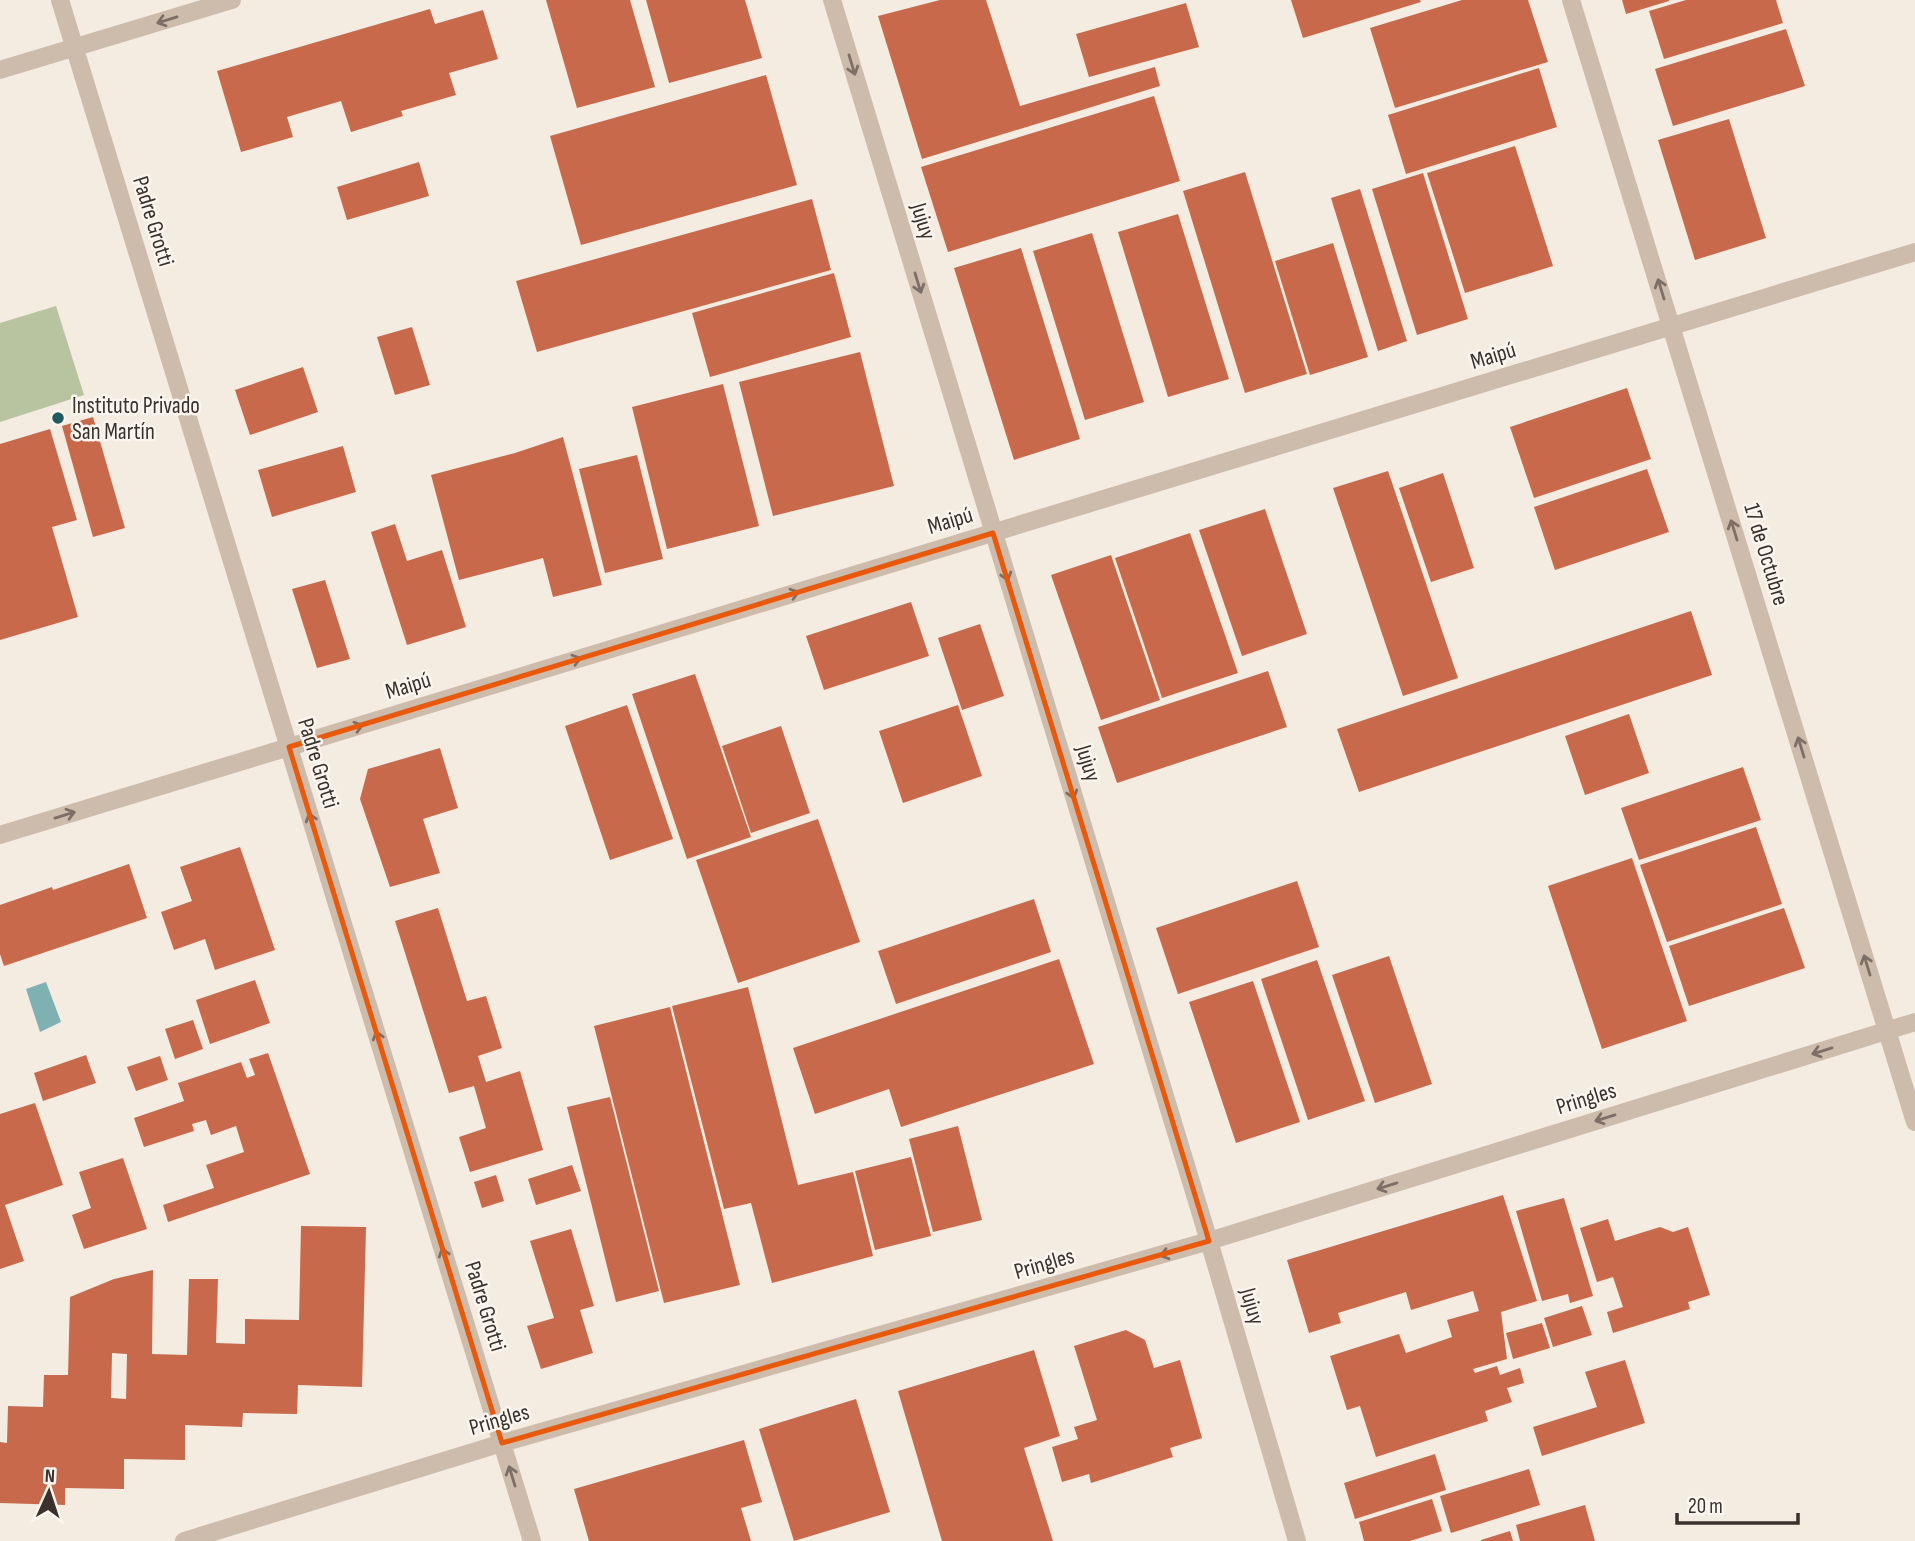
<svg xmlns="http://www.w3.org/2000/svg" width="1915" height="1541" viewBox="0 0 1915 1541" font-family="'Sofia Sans Condensed',sans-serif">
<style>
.green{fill:#b8c4a0}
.water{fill:#7fb0b2}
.building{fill:#c8694b;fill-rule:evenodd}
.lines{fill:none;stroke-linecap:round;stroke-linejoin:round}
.minor{stroke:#cdbbac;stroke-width:18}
.oneway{stroke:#7d6f65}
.marked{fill:none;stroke:#e8590c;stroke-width:5;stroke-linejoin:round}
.poi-dot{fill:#1f5a5e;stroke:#fbf5ee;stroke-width:2.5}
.labels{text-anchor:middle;stroke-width:5;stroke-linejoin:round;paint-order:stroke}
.street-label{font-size:23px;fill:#3b302b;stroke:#fbf5ee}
.poi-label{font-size:23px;fill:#3b302b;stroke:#fbf5ee;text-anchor:start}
</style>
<rect width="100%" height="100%" fill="#f4ebe1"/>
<path class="green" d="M56,306L84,395L0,422V323Z"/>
<path class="water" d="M46,982L61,1022L40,1032L26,989Z"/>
<g class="building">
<path d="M546,0H630L655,87L577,108Z"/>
<path d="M646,0H745L762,58L669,83Z"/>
<path d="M940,0H986L1020,106L1155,67L1160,86L922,159L878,16Z"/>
<path d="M1291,0H1420L1421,2L1303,38Z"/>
<path d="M1462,0H1528L1548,62L1395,108L1370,28Z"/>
<path d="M1622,0H1669V1L1626,14Z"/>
<path d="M1686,0H1776L1783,23L1664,59L1649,11Z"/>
<path d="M1186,3L1199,47L1089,77L1076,34Z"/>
<path d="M430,9L435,24L483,10L498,59L449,73L456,95L401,111L403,116L351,132L341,101L287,117L293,137L241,152L217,71Z"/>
<path d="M1786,29L1805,86L1673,126L1655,69Z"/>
<path d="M1539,68L1557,127L1406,174L1388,115Z"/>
<path d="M766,75L797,185L581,245L550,136Z"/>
<path d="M1154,96L1180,181L948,252L921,167Z"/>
<path d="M1729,119L1766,238L1695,260L1658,140Z"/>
<path d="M1515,146L1553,266L1465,293L1427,173Z"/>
<path d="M419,162L429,196L347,220L337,187Z"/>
<path d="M1245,172L1307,374L1245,393L1183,191Z"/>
<path d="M1423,173L1468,319L1417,335L1372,189Z"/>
<path d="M1360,189L1407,341L1378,351L1331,198Z"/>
<path d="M812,199L831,270L537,352L516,281Z"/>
<path d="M1178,214L1229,379L1168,397L1118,232Z"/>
<path d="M1092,233L1144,402L1085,420L1033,251Z"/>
<path d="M1333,243L1368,357L1310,375L1275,261Z"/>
<path d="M1021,248L1080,439L1014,460L954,268Z"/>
<path d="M834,273L851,337L710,377L692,313Z"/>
<path d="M412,327L430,385L395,395L377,337Z"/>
<path d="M860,352L894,486L773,516L739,382Z"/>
<path d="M303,367L318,412L250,435L235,390Z"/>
<path d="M723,384L759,526L667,549L632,407Z"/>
<path d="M1627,388L1651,459L1534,498L1510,427Z"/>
<path d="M93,417L125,528L93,537L62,426Z"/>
<path d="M50,429L77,520L52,527L78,617L0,640V444Z"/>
<path d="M563,437L602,585L553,597L543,558L459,580L431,475L515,453Z"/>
<path d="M343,446L356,492L272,517L258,470Z"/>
<path d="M637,455L663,559L605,573L579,469Z"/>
<path d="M1647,469L1669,532L1555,570L1534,507Z"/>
<path d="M1388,471L1458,678L1403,696L1333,488Z"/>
<path d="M1443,473L1474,568L1431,582L1399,488Z"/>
<path d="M1265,509L1307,634L1242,656L1199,530Z"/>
<path d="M395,524L407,561L442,550L466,627L407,645L371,532Z"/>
<path d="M1190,533L1238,673L1162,698L1115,558Z"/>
<path d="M1111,555L1160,700L1101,720L1051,575Z"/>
<path d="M325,580L350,659L317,668L292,589Z"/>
<path d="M911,602L929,656L824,690L806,636Z"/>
<path d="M1691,611L1712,675L1359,792L1337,729Z"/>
<path d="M980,624L1004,696L962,710L938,638Z"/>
<path d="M1268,671L1287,727L1117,783L1098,727Z"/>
<path d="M695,674L751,837L687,859L632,694Z"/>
<path d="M627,705L673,839L610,860L565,726Z"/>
<path d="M958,705L982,776L903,803L879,731Z"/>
<path d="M1629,714L1649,773L1585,795L1565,736Z"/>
<path d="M781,726L810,813L751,833L722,746Z"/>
<path d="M440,748L458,808L423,819L440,873L390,887L360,799L368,769Z"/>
<path d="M1743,767L1761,820L1639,860L1621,808Z"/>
<path d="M818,819L860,942L738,983L696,860Z"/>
<path d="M1756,827L1782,904L1667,942L1640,865Z"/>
<path d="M240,847L275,950L215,970L205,939L174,950L161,912L192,901L180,867Z"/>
<path d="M1632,858L1687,1021L1602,1049L1548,886Z"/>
<path d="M129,864L147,918L4,966L0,954V905L52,887L53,890Z"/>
<path d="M1297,881L1319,947L1178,994L1156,928Z"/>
<path d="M1034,899L1051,952L896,1004L878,951Z"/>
<path d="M438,908L467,1001L486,996L502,1048L478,1056L486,1082L520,1071L543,1150L470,1172L459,1137L486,1128L474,1086L449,1093L395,921Z"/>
<path d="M1784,908L1805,968L1689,1006L1669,946Z"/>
<path d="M1389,956L1432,1084L1375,1103L1332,975Z"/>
<path d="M1059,959L1094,1064L901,1127L889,1089L815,1114L793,1048Z"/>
<path d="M1317,960L1365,1101L1308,1120L1261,979Z"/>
<path d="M255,980L270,1023L210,1044L196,1000Z"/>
<path d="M1253,981L1300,1122L1236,1143L1189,1002Z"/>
<path d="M748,987L798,1185L853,1172L873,1256L772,1283L751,1203L724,1209L672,1006Z"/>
<path d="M670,1007L740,1285L664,1303L594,1026Z"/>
<path d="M193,1020L203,1049L175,1059L165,1029Z"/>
<path d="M268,1053L310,1174L168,1222L163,1205L214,1188L206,1165L244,1152L236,1126L211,1135L206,1120L192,1124L194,1131L144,1147L134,1118L184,1101L178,1083L241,1062L247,1078L255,1075L249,1059Z"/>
<path d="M86,1055L96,1083L43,1101L34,1073Z"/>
<path d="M160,1056L168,1080L136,1091L127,1067Z"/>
<path d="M610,1097L659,1291L616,1302L567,1107Z"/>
<path d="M35,1103L63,1185L5,1205L24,1261L0,1269V1114Z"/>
<path d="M958,1126L982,1220L933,1232L909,1139Z"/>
<path d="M911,1157L931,1236L875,1250L855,1171Z"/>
<path d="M123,1158L147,1229L84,1249L72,1215L91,1208L79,1172Z"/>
<path d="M572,1165L581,1191L536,1205L528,1179Z"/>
<path d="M496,1175L504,1201L482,1208L474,1182Z"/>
<path d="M1503,1195L1537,1301L1501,1312L1507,1359L1473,1369L1475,1373L1497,1366L1500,1375L1520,1368L1524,1383L1507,1388L1512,1402L1485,1411L1488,1421L1376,1457L1360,1406L1347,1410L1330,1356L1399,1334L1406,1353L1452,1337L1447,1320L1479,1311L1473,1291L1411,1310L1406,1292L1338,1313L1341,1323L1309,1333L1287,1260Z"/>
<path d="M1564,1198L1593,1296L1570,1303L1568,1294L1542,1301L1516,1211Z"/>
<path d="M1608,1219L1615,1241L1660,1227L1673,1232L1688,1227L1710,1295L1688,1302L1690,1309L1613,1333L1607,1312L1623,1307L1613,1277L1597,1282L1580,1228Z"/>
<path d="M301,1226L366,1227L362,1387L298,1385L297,1414L243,1413L242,1427L185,1425V1460L124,1459V1489L65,1488V1505L0,1503V1442L7,1443L8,1406L43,1407L44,1375H68L70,1297L114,1279L153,1270L152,1354L187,1355L189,1279H218L216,1343L245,1344V1319L299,1320ZM112,1353L127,1354L126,1399L111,1398Z"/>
<path d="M571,1229L594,1306L580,1310L593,1353L541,1369L527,1326L554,1318L530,1241Z"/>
<path d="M1582,1306L1592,1335L1553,1347L1544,1318Z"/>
<path d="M1542,1323L1550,1348L1513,1359L1506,1333Z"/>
<path d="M1126,1330L1145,1340L1154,1368L1180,1360L1202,1438L1170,1448L1173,1457L1091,1483L1089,1474L1062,1482L1052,1447L1078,1439L1074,1427L1097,1420L1074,1346Z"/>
<path d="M1034,1350L1060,1436L1024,1448L1053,1541H942L898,1391Z"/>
<path d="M1625,1360L1645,1423L1542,1456L1533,1427L1597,1407L1585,1372Z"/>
<path d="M856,1399L890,1512L794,1541L759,1429Z"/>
<path d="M744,1440L762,1502L741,1508L751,1541H589L574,1489Z"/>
<path d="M1435,1454L1446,1490L1355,1519L1344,1483Z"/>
<path d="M1529,1469L1540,1505L1451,1533L1440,1496Z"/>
<path d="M1432,1499L1442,1531L1410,1541H1364L1359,1522Z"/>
<path d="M1585,1505L1595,1541H1520L1516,1525Z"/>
<path d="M1510,1531L1513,1541H1481V1540Z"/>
</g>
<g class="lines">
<g class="minor">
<path d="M60,0L532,1541"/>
<path d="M832,0L1209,1241L1297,1541"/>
<path d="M1571,0L1915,1122"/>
<path d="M0,70L232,0"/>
<path d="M0,835L1915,252"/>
<path d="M184,1541L502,1443L1209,1241L1915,1022"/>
</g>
</g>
<defs><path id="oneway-shaft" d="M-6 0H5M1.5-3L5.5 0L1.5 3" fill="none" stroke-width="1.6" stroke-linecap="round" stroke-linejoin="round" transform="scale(1.75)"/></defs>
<g class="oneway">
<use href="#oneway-shaft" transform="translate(167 20) rotate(163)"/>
<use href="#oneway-shaft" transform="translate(852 65) rotate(73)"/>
<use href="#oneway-shaft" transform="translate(918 283) rotate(73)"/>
<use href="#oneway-shaft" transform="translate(1661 289) rotate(-107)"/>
<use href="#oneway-shaft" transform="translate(1734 530) rotate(-107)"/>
<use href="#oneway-shaft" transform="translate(1005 571) rotate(73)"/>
<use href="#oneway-shaft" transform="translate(789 595) rotate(-17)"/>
<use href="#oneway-shaft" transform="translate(571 661) rotate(-17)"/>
<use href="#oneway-shaft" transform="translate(353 728) rotate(-17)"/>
<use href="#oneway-shaft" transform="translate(1801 747) rotate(-107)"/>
<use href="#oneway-shaft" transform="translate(1071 789) rotate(73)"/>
<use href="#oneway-shaft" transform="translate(65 815) rotate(-17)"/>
<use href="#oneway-shaft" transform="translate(312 823) rotate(-107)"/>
<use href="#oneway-shaft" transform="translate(1867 965) rotate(-107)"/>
<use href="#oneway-shaft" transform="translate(379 1041) rotate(-107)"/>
<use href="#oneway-shaft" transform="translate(1822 1051) rotate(163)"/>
<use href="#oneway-shaft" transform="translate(1605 1118) rotate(163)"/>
<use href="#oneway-shaft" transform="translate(1387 1186) rotate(163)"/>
<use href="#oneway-shaft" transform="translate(1170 1253) rotate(164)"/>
<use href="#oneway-shaft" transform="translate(445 1258) rotate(-107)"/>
<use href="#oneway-shaft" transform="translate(512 1476) rotate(-107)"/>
</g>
<path class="marked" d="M993,533L1209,1241L502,1443L289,747Z"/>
<circle class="poi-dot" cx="58" cy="418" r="7"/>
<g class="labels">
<g class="street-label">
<text transform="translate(154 221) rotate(73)" y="8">Padre Grotti</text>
<text transform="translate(924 221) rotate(73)" y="8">Jujuy</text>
<text transform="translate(1493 355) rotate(-17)" y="8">Maipú</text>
<text transform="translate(950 520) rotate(-17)" y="8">Maipú</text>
<text transform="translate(1767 554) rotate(73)" y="8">17 de Octubre</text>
<text transform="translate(408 685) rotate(-17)" y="8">Maipú</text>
<text transform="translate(319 763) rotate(73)" y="8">Padre Grotti</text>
<text transform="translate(1089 763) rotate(73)" y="8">Jujuy</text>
<text transform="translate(1586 1098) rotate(-17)" y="8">Pringles</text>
<text transform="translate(1044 1263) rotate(-16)" y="8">Pringles</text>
<text transform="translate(486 1306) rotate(73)" y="8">Padre Grotti</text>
<text transform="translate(1253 1306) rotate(74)" y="8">Jujuy</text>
<text transform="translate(499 1419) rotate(-16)" y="8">Pringles</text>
</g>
<g class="poi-label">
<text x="72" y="413">Instituto Privado<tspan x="72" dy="26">San Martín</tspan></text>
</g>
</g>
<g transform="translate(49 1492) rotate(3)" stroke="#fbf5ee" stroke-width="5" paint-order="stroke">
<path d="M0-5L12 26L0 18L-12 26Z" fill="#3b302b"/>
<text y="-10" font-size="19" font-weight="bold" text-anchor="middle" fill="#3b302b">N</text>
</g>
<path d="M1677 1513v10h121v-10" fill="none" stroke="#3b302b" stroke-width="3.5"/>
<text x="1688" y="1513" font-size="21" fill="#3b302b" stroke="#fbf5ee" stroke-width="5" paint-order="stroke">20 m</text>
</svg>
